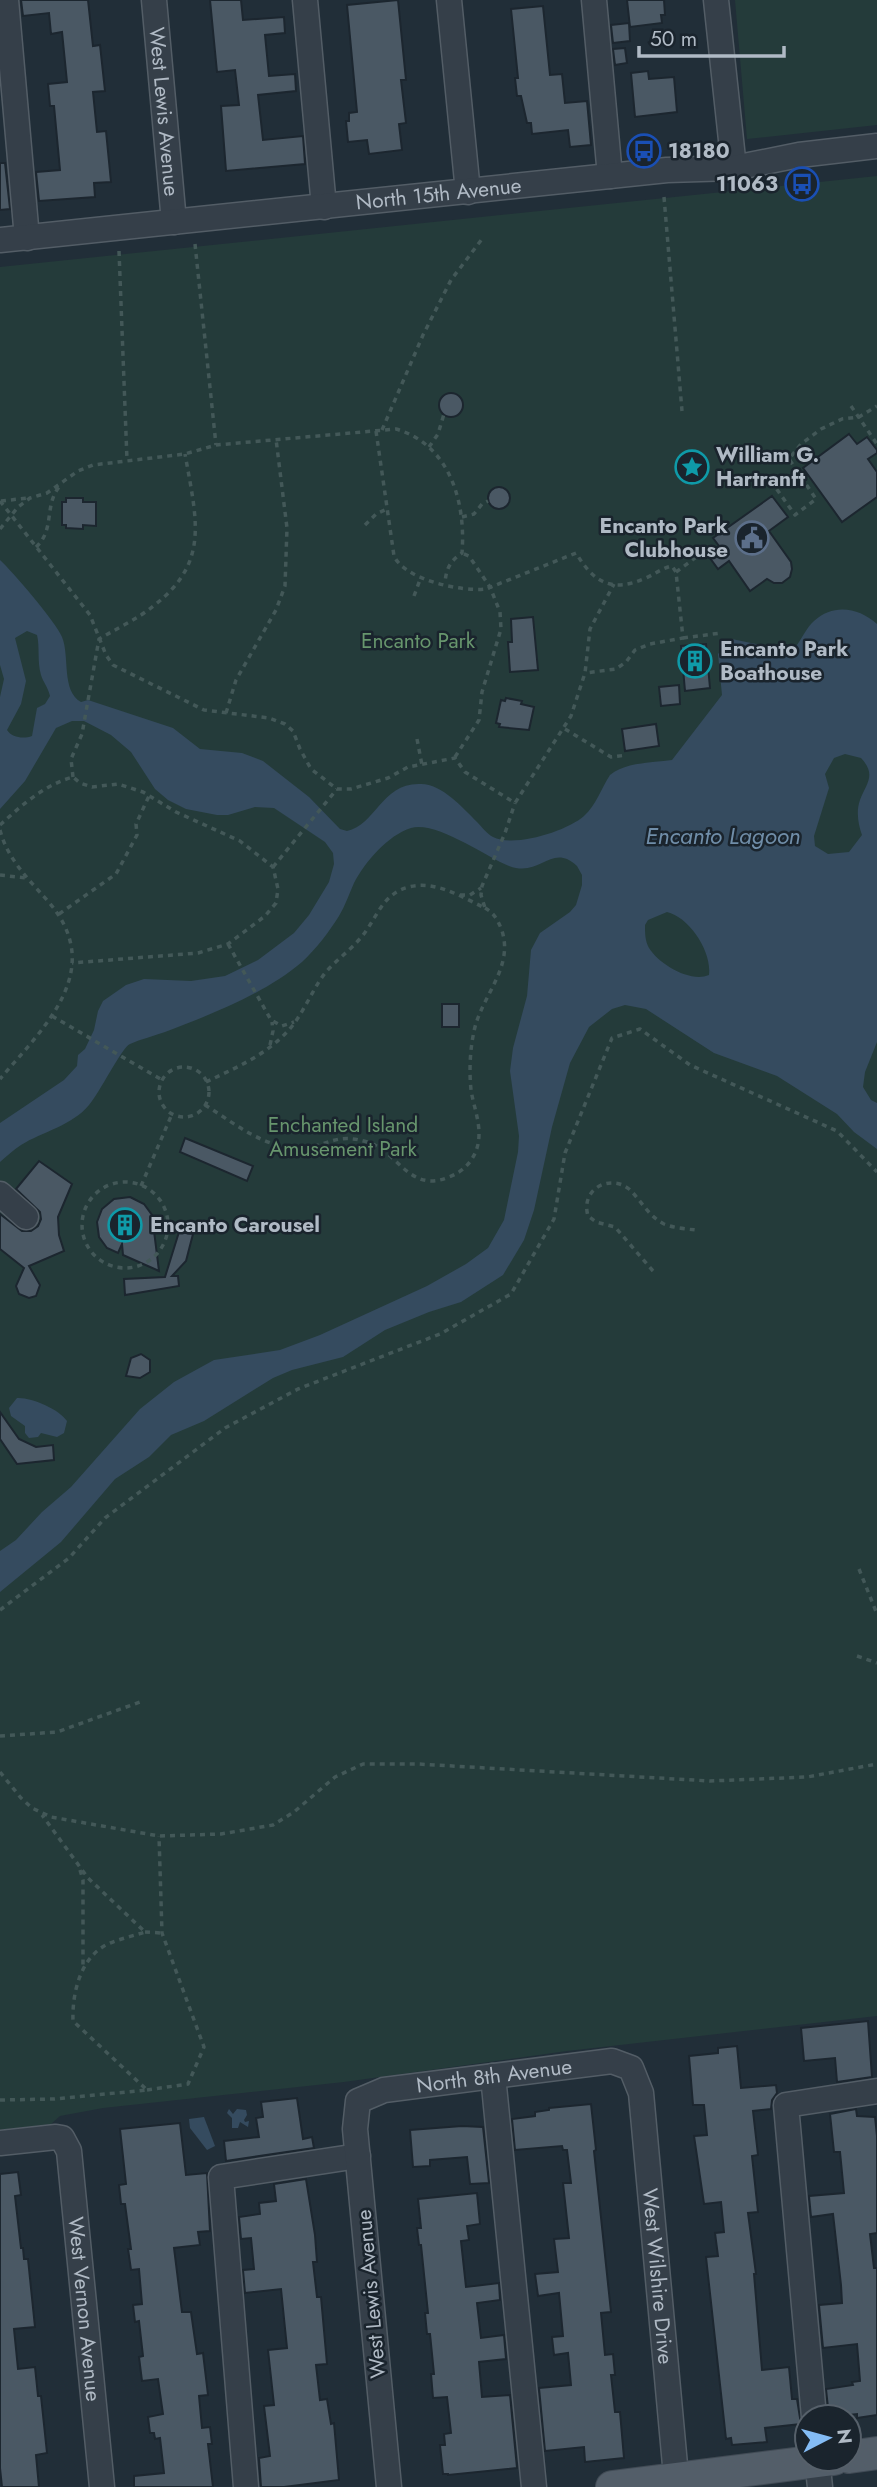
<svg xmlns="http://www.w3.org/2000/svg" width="877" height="2487" viewBox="0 0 877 2487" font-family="Jost,sans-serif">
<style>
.green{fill:#243b3a}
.water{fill:#354b5f;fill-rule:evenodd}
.building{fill:#4a5864;stroke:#1c262f;stroke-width:2}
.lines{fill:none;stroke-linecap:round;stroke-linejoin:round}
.minor-casing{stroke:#535d66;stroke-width:27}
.major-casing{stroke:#414b55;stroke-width:34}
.path{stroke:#435858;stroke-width:3.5;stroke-dasharray:5 5;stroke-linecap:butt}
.minor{stroke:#353f49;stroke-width:24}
.major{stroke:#535e69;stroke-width:32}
.labels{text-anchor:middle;stroke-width:5;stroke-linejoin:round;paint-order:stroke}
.street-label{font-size:21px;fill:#b0bac5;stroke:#1a242d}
.poi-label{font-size:21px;font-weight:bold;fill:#b0bac5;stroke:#1a242d;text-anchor:start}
.park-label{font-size:21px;fill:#67956d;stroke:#1a242d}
.water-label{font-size:23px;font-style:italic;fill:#708ea9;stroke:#1a242d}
</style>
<rect width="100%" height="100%" fill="#212e38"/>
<g class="green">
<path d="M735,0H877V125L747,139Z"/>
<path d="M877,176V2016L567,2051L344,2082L103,2108L60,2116L51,2124L0,2130V267Z"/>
</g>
<g class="water">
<path d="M0,560C12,571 56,622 62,637C70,656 61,691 81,702L88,700L173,728L200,749L242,753L263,761L309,797L340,829L347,831C376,825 382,782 421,784C442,784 463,808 477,822C482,827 487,834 493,837C514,848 567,831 584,816C596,805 601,789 610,775C626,762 651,763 672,760L722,695L718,654L732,639L780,649L797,645C802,638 807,627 814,621C834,603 859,608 877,624V1042L865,1072L863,1087L871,1100L877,1103V1149L854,1132L837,1114L777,1076L714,1053L646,1009L625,1005L612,1009L589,1027L570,1063L552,1127L534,1210L524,1240L503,1275L461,1302L429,1312L385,1330L343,1357L292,1370L273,1378L204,1421L171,1435L149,1457L115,1479L61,1542L0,1592V1551L16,1540L42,1512L71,1487L140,1409L174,1382L214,1360L280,1350L320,1335L427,1286L466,1264L488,1248L504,1220L518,1152L519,1136L510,1071L513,1048L527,996L531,950L540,933L570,912L576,905L582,885V875L577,866C551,842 541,878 509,866C484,856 437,821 411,828C388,835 365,862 354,883C349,894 345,906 339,916C329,932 316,949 302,962C266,993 210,1015 165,1032C154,1036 141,1039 130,1044C122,1047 99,1094 89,1105C73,1125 42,1132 21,1145C13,1150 7,1156 0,1162V1123L64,1080L77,1066L78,1055L85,1049L94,1030L98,1011L103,1001L126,985L144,979L191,981L225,976L258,960L294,933L309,915L329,882L334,864L333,853L325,842L274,808L255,807L228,815H217L186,809L168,800L155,789L131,752L111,735L84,721H72L56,728L25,781L0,809V697L4,679L0,665ZM27,631L37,635C40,647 37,661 41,675C43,682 48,687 50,696L45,704L37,708L32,736C24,739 12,738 7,730L21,704L26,681L15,638ZM845,754L861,758C877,775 866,784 860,800C856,811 858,824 862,835L849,852L828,854L815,846L814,836L829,788L825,774L834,758ZM667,912C689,917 712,951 709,975C690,983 659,964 649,948C645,941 645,933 645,925L648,920Z"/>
<path d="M17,1398C31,1397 59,1409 67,1421L64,1433L57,1437L41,1433L38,1437L29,1438L25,1433V1426L11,1416L9,1408Z"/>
<path d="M229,2109L233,2114L237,2109L246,2110L247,2115L244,2120L245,2122L249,2121L248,2127L240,2122L238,2128H232V2118L227,2113Z"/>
<path d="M204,2117L215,2146L207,2150L190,2128L189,2119Z"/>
</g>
<g class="building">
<path d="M21,0H88L93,46L100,45L105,91L93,92L97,132L106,131L111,182L94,183L95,197L39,201L36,172L60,170L54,106H50L48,84L67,82L62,32L51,34L49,13L23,16Z"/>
<path d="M210,0H241L243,20L284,17L285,33L265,35L269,76L295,74L296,91L258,95L263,140L303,136L305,164L226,171L221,106L239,105L235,70L217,72Z"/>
<path d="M398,0L406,80H401L406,123L399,124L402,150L369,154L367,140L348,142L346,121H349V113L357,112L347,5Z"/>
<path d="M627,0H664L665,15H661L662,23L630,27Z"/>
<path d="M543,6L550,75L562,74L565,103L587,101L591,145L570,147L568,130L532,134L531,123H527L521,96H517L515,78H518L511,9Z"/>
<path d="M629,23L630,41L613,43L611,25Z"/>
<path d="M625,48L627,63L615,65L613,49Z"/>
<path d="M648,71L649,79L674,77L677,112L635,117L631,73Z"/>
<path d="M0,163H5L10,209L0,210Z"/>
<circle cx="451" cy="405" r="12"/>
<path d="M849,434L857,444L867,437L877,450V453L868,459L877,472V497L842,522L803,468Z"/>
<circle cx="499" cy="498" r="11"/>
<path d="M772,496L788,517L769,531L791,562L792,569L790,577L782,583H774L767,579L750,591L729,561L718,569L707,554L719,546L713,538Z"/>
<path d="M66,498H83V502H96V526L83,525V529L66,528V525H62V502H66Z"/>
<path d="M533,617L538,670L510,672L508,642H512L511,619Z"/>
<path d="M706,644L710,688L685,691L681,646Z"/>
<path d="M679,685L680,704L661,706L659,687Z"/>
<path d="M506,698L522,701L521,704L534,707L529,730L499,727L500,724L496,723L501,700L505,701Z"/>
<path d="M656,724L659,746L625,751L622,729Z"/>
<rect x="442" y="1004" width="17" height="23"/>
<path d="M185,1138L253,1166L247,1181L180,1152Z"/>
<path d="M39,1161L72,1184L58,1217L59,1235L64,1251L29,1266L40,1285L36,1296L29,1298L19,1294L16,1286L24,1268L0,1249V1214L22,1231H31L38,1226L41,1219L40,1212L16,1189Z"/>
<path d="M130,1197L144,1204L152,1215L159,1271L123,1255L122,1244L118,1253L107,1248L99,1237L97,1222L102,1209L114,1199Z"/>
<path d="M179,1232L193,1234L186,1261L172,1276H178L179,1286L125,1295L124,1279L165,1277Z"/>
<path d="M141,1354L150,1360V1372L140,1378L126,1376L131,1358Z"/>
<path d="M0,1412L19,1439L36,1447L53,1445L54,1460L17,1464L0,1439Z"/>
<path d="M868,2021L872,2077L837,2082L835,2058L804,2061L801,2028Z"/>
<path d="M737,2046L741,2088L776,2085L777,2093L772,2100L771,2109L753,2111L758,2155L752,2156L758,2212L748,2213L756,2274H754L762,2370L789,2367L792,2399H797L801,2424L765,2428L767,2442L732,2445L731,2438L726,2439L706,2257L718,2256L715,2233L724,2232L721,2202L704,2204L694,2136L707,2135L704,2105H693L689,2056L718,2053V2048Z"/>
<path d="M297,2098L303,2139L312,2137L314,2148L226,2161L224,2141L259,2137L256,2118L263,2117L261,2102Z"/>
<path d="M591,2104L596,2150L594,2151L611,2312L601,2313L605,2355L613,2354L615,2375H611L615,2412H620L624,2458L585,2462L584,2447L545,2451L539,2388L571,2385L568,2353L554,2355L552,2337L563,2336L559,2293L538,2296L535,2274L558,2272L554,2239L569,2238L563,2183H571L567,2150H563L562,2146L515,2150L512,2119L535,2116V2112L549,2110V2108Z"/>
<path d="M856,2109L857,2116L875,2117L877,2136V2233L870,2234L874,2268H877V2415L857,2418V2414L829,2417L826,2389L853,2385L852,2382L860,2381L857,2344L823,2348L819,2305L842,2303L841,2285L833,2214L811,2217L809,2196L844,2193L840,2152H834L830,2114Z"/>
<path d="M180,2123L186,2175L207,2173L210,2231L198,2232L200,2245L174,2248L182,2312H191L197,2354L203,2353L208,2395L199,2396L202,2428L210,2427L212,2444H208L213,2487H134V2476L164,2473L160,2438L155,2439L154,2433H150L148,2417L163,2414L158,2379L142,2381L139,2357L143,2356L139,2321L135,2322L133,2305L142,2304L139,2269L131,2270L128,2249H131L125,2204H121L119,2185L126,2184L120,2129Z"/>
<path d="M462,2126L483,2127L489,2183L470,2184L467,2157L430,2160V2166L413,2167L410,2130Z"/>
<path d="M18,2172L21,2195L15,2196L21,2248H23L24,2259H28L35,2327L14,2329L18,2369L35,2367L38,2396H41L47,2453L36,2455L39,2487H2L0,2468V2174Z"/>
<path d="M306,2179L315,2235L317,2262H313L317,2297H321L327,2364L316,2365L320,2400L327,2399L331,2424L334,2423L339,2480L284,2487H261L259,2458L270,2456L264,2406L274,2405L268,2350L287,2348L281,2289L245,2293L243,2270L254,2269L251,2238L241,2239L239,2217L260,2214L259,2203L276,2201L274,2184Z"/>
<path d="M477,2193L480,2224L467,2226L469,2240L461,2241L466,2287L499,2283L500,2300L477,2303L481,2338L504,2335L506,2359L479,2362L482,2397L510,2395L517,2468L448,2475V2474H443L440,2445H445L444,2434L451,2433L447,2397L433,2398L431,2374H434L430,2334H427L425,2313H428L421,2245H419L417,2228H421L418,2199Z"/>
</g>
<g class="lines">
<defs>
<g id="minor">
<path d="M6,0L27,238"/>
<path id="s1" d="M154,0L174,222"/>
<path d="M305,0L324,207"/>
<path d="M449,0L468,192"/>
<path d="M594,0L610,176"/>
<path d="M716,0L734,168"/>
<path id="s2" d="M0,240L667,170L734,168L799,155L877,146"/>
<path d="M0,1194L26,1217"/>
<path d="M493,2076L534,2487"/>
<path id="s3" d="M0,2143L56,2137L62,2138L69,2151L102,2487"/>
<path d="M814,2417L786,2105L877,2091"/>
<path d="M817,2459L820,2487"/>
<path d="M246,2487L221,2177L358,2156"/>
<path id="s4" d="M389,2487L355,2129L358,2101L384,2090L612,2061L631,2068L641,2093L677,2487"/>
</g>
<g id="major">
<path d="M849,2457L877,2453"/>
<path d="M612,2487L834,2459"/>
</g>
</defs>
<use href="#minor" class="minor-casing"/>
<use href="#major" class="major-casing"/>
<g class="path">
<path d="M664,197L682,411"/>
<path d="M195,244L216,445"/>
<path d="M119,251L127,460"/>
<path d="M851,406L877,444"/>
<path d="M382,430L423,335L451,280L482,239"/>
<path d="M376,431L394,556C405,580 462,592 486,589L576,553C594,583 612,593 646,578C655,574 662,568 672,566L676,572L683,638L650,644L635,650L626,662L616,669L585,673"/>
<path d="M799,446L810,462"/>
<path d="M429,447L438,434L444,414"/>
<path d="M771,481L795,515L816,499L789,459L801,444L821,429L842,419L859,417L877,406"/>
<path d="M0,501L90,615L106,655L113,665L204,710L269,718L285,724L293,731L300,749L311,769L337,789H351L388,778L408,767L455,758L465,772L515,803L571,716L585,673L590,629L614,584"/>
<path d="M1,501L28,498"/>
<path d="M462,517L474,514L482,504L488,501"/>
<path d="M365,525L376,514L387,509"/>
<path d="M0,529L18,507L30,498L47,493L78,471L93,465L185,454L216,445L396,429C450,445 466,502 462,553C450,561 446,569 445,583"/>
<path d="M36,547C55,530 44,506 59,487"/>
<path d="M676,572L710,547"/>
<path d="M414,596L421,577"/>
<path d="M683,638L721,633"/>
<path d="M226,713L236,680L276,610L285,586L287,528L276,439"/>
<path d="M565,729L611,757L627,755"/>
<path d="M417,739L422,765"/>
<path d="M455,757L479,720L482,692L501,629L500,612L490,587L469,556L462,553"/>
<path d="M73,777L71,759L82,734L99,639C113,631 128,623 141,615C211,568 198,527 185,454"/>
<path d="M0,825C22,805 44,785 73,777L80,783L92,787L118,784L143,792L176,812L240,841L273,867L278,889L276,903L265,916L228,944L198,953L72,963"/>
<path d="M0,830C7,858 28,879 47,900C108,969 45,1026 0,1079"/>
<path d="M273,867L337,789"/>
<path d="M0,875L26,878"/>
<path d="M460,895H470L481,888"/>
<path d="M59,914L116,874L137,835L136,824L149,796"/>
<path d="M228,944L271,1020L282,1026L294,1022"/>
<path d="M52,1016L162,1080"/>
<path d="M270,1045L273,1031L272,1022"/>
<circle cx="184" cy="1092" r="25"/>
<path d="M206,1082C233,1069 262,1057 284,1035C302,1018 310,993 325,973C338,958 355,947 366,931C379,912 385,893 409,887C435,880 462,897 485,908L481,895L482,886L505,833L515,803"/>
<path d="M205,1105C234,1123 265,1149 300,1148C327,1147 335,1132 367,1142C398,1151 409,1194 449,1177C463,1172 473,1161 477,1148C483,1128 474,1109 471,1090C469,1070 470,1047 475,1027C484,993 515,965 501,928C497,919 494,913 485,908"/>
<circle cx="125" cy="1225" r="43"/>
<path d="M141,1186L172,1114"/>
<path d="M653,1271L615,1227L596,1222L588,1216C580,1188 611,1174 629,1189C641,1200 648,1216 664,1224C674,1228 686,1229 696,1230"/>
<path d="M859,1569L877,1614"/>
<path d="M0,1610L69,1558L105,1518L225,1428L298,1389L440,1334L511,1294L554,1219L565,1153L612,1038L640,1029L690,1065L837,1131L877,1172"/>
<path d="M857,1656L877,1663"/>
<path d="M0,1736L57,1732L140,1702"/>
<path d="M0,1772L21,1798L32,1808L51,1817L159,1836L221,1834L273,1825L294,1812L335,1777L363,1764H418L710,1781L807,1777L877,1764"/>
<path d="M80,1870L83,1880V1966"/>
<path d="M145,1932L162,1933"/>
<path d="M147,2090L188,2084L204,2047L162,1933L159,1836"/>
<path d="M0,2100L54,2099L147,2090L73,2021C72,1994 80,1957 108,1944C119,1939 133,1936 145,1932L88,1878L42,1815"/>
</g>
<use href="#minor" class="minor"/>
<use href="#major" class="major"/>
</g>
<defs>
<symbol id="bus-ring" viewBox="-11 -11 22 22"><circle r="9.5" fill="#1a242d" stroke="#1a4fb4" stroke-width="1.5"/><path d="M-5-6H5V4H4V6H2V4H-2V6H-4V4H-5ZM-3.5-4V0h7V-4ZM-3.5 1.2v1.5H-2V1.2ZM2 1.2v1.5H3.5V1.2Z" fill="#1a4fb4"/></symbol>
<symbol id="sight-ring" viewBox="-11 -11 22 22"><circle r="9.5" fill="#1a242d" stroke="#0f9aa8" stroke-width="1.5"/><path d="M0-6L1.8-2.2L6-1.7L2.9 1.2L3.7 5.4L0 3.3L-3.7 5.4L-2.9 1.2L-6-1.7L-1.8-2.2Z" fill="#0f9aa8"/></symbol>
<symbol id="civic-ring" viewBox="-11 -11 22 22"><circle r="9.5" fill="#1a242d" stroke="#5c6f8a" stroke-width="1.5"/><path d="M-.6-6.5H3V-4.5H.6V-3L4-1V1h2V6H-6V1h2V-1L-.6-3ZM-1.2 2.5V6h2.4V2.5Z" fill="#5c6f8a"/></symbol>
<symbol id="building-ring" viewBox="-11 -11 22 22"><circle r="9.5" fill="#1a242d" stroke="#0f9aa8" stroke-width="1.5"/><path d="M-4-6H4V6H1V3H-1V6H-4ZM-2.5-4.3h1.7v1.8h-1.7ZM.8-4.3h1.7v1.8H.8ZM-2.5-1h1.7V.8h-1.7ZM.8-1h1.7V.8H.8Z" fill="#0f9aa8"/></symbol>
</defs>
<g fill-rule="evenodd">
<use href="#bus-ring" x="625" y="132" width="38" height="38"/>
<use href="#bus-ring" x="783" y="165" width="38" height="38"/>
<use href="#sight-ring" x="673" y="448" width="38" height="38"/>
<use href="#civic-ring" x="733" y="519" width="38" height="38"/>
<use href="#building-ring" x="676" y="642" width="38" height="38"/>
<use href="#building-ring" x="106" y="1206" width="38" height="38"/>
</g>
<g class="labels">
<g class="street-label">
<text dy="7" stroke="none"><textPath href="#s1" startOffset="112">West Lewis Avenue</textPath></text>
<text dy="7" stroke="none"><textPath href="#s2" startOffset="441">North 15th Avenue</textPath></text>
<text dy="7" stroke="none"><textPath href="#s4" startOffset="527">North 8th Avenue</textPath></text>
<text dy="7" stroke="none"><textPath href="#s4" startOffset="877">West Wilshire Drive</textPath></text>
<text transform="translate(371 2294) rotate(-95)" y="7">West Lewis Avenue</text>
<text dy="7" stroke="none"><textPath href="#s3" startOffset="236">West Vernon Avenue</textPath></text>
</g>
<g class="poi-label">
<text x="668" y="158">18180</text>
<text x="778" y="191" text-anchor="end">11063</text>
<text x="716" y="462">William G.<tspan x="716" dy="24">Hartranft</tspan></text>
<text x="728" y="533" text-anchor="end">Encanto Park<tspan x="728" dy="24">Clubhouse</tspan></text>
<text x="720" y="656">Encanto Park<tspan x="720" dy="24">Boathouse</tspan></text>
<text x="150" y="1232">Encanto Carousel</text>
</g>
<g class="park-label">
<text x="418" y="648">Encanto Park</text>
<text x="343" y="1132">Enchanted Island<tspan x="343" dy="24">Amusement Park</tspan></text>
</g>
<g class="water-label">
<text x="723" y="844">Encanto Lagoon</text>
</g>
</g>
<g transform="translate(828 2438) rotate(84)"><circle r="33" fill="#1a242d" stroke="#56606a" stroke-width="2"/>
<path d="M0-5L12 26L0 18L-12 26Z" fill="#84bcf5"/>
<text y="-10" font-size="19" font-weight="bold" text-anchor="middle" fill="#b0bac5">N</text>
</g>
<path d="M639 46v10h145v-10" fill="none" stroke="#b0bac5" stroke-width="3.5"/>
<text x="650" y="46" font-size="21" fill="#b0bac5" stroke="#1a242d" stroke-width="5" paint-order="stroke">50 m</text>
</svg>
